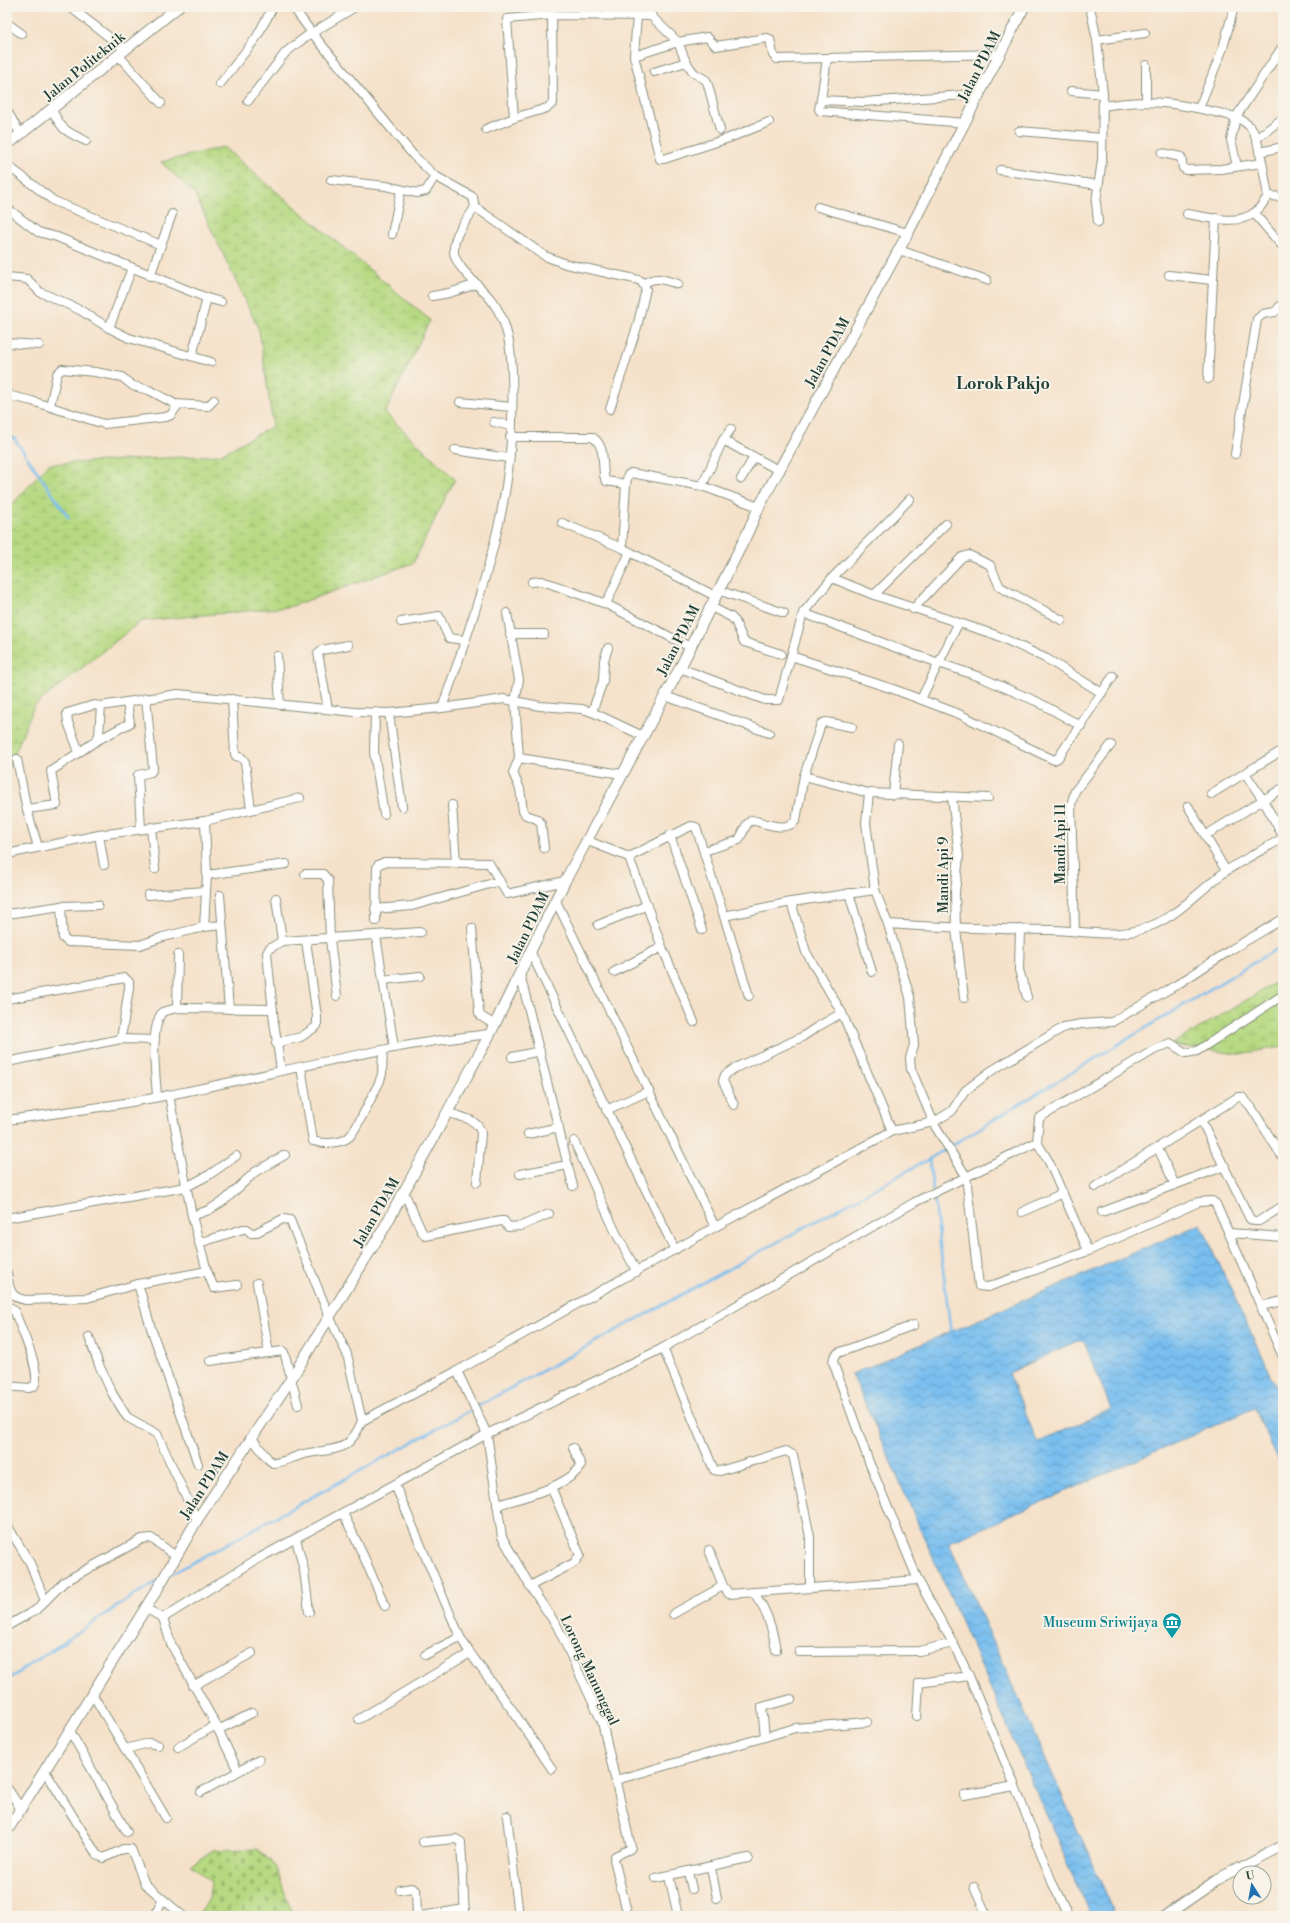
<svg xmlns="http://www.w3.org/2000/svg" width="1290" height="1923" viewBox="0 0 1290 1923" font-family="'Libre Bodoni',serif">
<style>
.wetland{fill:url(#wetland-marsh);stroke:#6a8b5a}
.cemetery{fill:url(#cemetery-stones);stroke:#6a8b5a}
.water{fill:url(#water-waves);stroke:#4c7e92;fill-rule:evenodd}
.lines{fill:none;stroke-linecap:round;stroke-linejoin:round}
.stream{stroke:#78beef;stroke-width:2.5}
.minor-casing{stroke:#8a8f7e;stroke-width:10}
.tertiary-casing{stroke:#8a8f7e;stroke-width:12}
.minor{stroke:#fff;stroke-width:8}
.tertiary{stroke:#fff;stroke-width:10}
.labels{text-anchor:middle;stroke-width:4;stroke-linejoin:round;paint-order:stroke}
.street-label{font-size:14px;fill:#1f3d34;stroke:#f7f3e8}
.culture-label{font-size:14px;fill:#0d838f;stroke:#f7f3e8;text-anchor:end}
.quarter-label{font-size:16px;font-weight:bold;fill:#1f3d34;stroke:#f7f3e8}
</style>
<defs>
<pattern id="wetland-marsh" width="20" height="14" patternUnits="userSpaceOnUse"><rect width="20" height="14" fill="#b6d981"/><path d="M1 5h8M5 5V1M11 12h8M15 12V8" fill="none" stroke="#9cbb70"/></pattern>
<pattern id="cemetery-stones" width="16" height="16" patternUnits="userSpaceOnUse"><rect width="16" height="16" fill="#b6d981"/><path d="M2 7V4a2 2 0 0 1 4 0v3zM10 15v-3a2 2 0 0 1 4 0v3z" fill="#9cbb70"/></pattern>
<pattern id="water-waves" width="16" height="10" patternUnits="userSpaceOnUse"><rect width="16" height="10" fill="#78beef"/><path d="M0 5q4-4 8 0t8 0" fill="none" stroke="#629cc2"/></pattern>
</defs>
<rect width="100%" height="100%" fill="#f7f3e8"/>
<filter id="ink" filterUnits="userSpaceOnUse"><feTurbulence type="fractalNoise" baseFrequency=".025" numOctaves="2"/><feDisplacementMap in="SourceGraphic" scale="8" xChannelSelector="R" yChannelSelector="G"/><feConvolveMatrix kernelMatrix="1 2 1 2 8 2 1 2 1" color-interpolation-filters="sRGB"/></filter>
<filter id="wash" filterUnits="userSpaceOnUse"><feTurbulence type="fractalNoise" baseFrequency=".012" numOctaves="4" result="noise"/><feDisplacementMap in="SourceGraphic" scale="16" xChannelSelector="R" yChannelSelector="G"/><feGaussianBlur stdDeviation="0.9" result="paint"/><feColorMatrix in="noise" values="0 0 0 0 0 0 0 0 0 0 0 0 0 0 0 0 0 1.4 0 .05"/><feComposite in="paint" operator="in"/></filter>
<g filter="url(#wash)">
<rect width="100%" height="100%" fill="#f5e1c9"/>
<g class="wetland">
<path d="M223,147L430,320L385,413L455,479L413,563L289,607L141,621L34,706L7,773V510L49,464L219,455L273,426L259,330L194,193L161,162Z"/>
<path d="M1283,978V1047L1239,1054L1171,1045Z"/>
</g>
<path class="cemetery" d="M257,1849L275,1865L293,1916H198L209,1899L211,1881L191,1865L213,1850Z"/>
<path class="water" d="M1201,1224L1283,1403V1471L1254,1408L949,1543L1116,1916H1091L852,1374ZM1077,1341H1082L1085,1343L1111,1409L1039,1442L1036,1439L1009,1373Z"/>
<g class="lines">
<g class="stream">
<path d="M7,438H14L69,518"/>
<path d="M929,1159L933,1191"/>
<path d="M934,1196L951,1334"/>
<path d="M170,1575L929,1159L1283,945"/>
<path d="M7,1680L134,1595L157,1582"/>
</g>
</g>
</g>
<g filter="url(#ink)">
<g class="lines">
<defs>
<g id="minor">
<path d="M70,7L126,50"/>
<path d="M293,7L312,33L413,155L435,176L473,197L475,207C467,222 453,232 454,252C455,268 483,288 492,301C508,322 511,348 512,373C514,422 510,475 499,523C485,586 463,648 442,708"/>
<path d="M651,7V16L678,42L686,62L654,72"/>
<path d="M1090,7L1097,40L1103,94L1102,160L1096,202L1098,222"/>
<path d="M637,16L634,56L660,159H664L729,138L769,122"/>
<path d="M7,23L22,34"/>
<path d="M1097,40L1145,33"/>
<path d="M119,56L161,103"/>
<path d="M634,56L678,42L707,37L716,46L767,38L770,39L773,55L777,59L827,58L821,100L864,102L979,94"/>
<path d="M827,58L1000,54"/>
<path d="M686,62L694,73L706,80L708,85L720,130"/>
<path d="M220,84L256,38L273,7"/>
<path d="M1071,91L1103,94"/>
<path d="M821,100L819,109L820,111L965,123"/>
<path d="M248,101L286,52L307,36L355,7"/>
<path d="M1146,101V65"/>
<path d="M1103,106C1154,97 1186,105 1236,117C1242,120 1247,123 1251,128C1260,140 1265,180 1268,196C1264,202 1260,209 1254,213C1237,226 1207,217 1187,214"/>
<path d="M1199,108L1223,48L1234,7"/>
<path d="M52,110C62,130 65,131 86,141"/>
<path d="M7,111L21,135"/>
<path d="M514,118L507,19L552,15"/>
<path d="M486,129L514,118L547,108L553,103L552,15L651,16"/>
<path d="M1019,131L1102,138"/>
<path d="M1256,139L1283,118"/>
<path d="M1259,152L1283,147"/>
<path d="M1162,153L1181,157L1183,168L1186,170L1221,169L1262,163"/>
<path d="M7,165L54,201L161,245"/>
<path d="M1237,166L1231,140L1236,117L1283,46"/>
<path d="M1000,170L1098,185"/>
<path d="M331,180L386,186L417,193L426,191L435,176"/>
<path d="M1268,196L1283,197"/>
<path d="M475,207L545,256L566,264L635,279L641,281L646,289L637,327L610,409"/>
<path d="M818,207L908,233"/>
<path d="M7,208L38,232L57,237L207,298L221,302"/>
<path d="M1254,213L1283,247"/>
<path d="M392,234L401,190"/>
<path d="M899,250L987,280"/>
<path d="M1169,275L1212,280"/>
<path d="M150,276L172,214"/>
<path d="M7,277L27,279L40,292L80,310L109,328L129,338L211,362"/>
<path d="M644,284C655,275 665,280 678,284"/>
<path d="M432,296L449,293L477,284"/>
<path d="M109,328L132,268"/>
<path d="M7,343L39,345"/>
<path d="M192,356L207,298"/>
<path d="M1208,379L1216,218"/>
<path d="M7,395L32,401L104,424L166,417L171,415L178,405"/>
<path d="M460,402L511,407"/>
<path d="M50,406L57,374L62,369L95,372L122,377L133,386L149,390L175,404L208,406L214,400"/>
<path d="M494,422L511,426"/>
<path d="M510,437H592C607,446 601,465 605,479L606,481L626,484"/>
<path d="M723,440L780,471"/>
<path d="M455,450L508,458"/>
<path d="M1235,454L1257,319L1263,314L1275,312L1283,303"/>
<path d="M741,479L754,457"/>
<path d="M702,486L723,440L731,429"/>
<path d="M562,523L622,548L715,596"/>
<path d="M622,548L626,484L628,475L631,473L702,486L759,507"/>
<path d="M832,578L910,499"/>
<path d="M532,582L541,581L551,584L606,604L690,647"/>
<path d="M718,590L784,613"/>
<path d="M874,595L946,524"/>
<path d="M606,604L630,552"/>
<path d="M711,607L731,617L735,621L744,642L781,654"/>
<path d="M913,609L962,557L969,555L990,565L1000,587L1062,620"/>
<path d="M507,613L519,680L515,701L519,758L513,773L520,789L523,811L526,815L537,819L541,823L544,848"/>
<path d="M803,613L910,653L980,677L1038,702L1081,726"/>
<path d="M401,622L439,616L449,638L464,640"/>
<path d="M510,634H544"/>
<path d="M277,656L280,705"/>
<path d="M791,656L893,689L959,714L1054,760L1058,758L1113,676"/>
<path d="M680,668L765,700H779L803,613L832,578L874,595L996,635L1047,659L1102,693"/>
<path d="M665,696L769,733"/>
<path d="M232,699L235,754L236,756L242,758L245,762L251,810"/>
<path d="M921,699L958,624"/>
<path d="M328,709L318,653L322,650L348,645"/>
<path d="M375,712L374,752L384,814"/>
<path d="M592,712L603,681L604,660L608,648"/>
<path d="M389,713L402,807"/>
<path d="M96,741L130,723L127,702"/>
<path d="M79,752L68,722L67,713L94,705L101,706"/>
<path d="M519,758L622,774"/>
<path d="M17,759L26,806L38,847"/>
<path d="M1245,773L1283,750"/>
<path d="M804,776L869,793L988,798"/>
<path d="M869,793L866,823L875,890"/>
<path d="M1211,794L1245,773L1263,800L1283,788"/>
<path d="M893,795L898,744"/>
<path d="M952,797L959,856L955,892L956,929L964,998"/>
<path d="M452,805L456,863"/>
<path d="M1188,806L1226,871"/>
<path d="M27,809L57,805L51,771L96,741L99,735L101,706L178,694L355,712L389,713L442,708L504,699L540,706L582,709L592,712L643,736"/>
<path d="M151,827L155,869"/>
<path d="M141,829L138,775L151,772L153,768L146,698"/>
<path d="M1211,832L1263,800L1283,836"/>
<path d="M99,835L104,865"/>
<path d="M670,835L702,930"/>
<path d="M588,841L629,857L691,826L696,827L749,996"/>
<path d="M704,851L739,840L747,824L752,820C764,823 787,833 796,820L804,776L821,724L826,722L852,727"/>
<path d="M7,854L99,835L205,821L300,798"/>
<path d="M629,857L662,947L694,1022"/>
<path d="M305,874H323L328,880L330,939L337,996"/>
<path d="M207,875L286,864"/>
<path d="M849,893L872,972"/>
<path d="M148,895L206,891"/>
<path d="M220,895L229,1009"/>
<path d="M276,898L282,941"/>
<path d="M556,901L715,1227"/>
<path d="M791,902L806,952L842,1013L892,1131"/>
<path d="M61,906L63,938L68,942L140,945L163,937L204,927L222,925"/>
<path d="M375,909L412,906L500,881"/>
<path d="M7,914L61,906L98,905"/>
<path d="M724,916L791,902L875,890L888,924C943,928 997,929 1052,930C1086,931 1120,940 1153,925C1181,913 1201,889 1226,871C1244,859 1264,849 1283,838"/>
<path d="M376,921L377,868L378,865L384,862L489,863L507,894L565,881"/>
<path d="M888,924L910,997L914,1045L910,1058L911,1069L935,1126L966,1176L979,1286L988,1287L1088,1251L1199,1202L1212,1201L1216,1204L1283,1357"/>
<path d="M598,925L648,905"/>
<path d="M204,927L207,875L205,821"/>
<path d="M472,928L479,1013L482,1017L495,1025"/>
<path d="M1020,929L1019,970L1027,997"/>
<path d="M1075,931L1071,805L1075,791L1111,745"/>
<path d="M376,936L394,1047"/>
<path d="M531,953L675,1250"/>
<path d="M614,972L662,947"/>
<path d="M520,974L573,1186"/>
<path d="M383,980L420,976"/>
<path d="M7,999L125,978L129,982V988L121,1039"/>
<path d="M177,1008L178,955"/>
<path d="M276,1043L301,1037L317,1026V1016L306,941"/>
<path d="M512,1057L540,1051"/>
<path d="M7,1062L121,1039L155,1040"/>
<path d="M301,1067L313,1141C322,1144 342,1144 349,1137C357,1130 372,1095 379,1083L382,1074L383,1050"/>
<path d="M281,1070L274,1022L267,953L269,949L282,941L421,932"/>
<path d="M157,1097C156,1075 149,1031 162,1012L177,1008L273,1009"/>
<path d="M734,1105L723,1081L725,1075L735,1068L802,1037L817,1027L842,1013"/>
<path d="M606,1110L649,1091"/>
<path d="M447,1112C459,1117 478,1118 481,1133L477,1182"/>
<path d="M7,1120C61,1113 115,1106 169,1095C275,1074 381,1045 490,1034"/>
<path d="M1201,1120L1250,1219L1254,1221H1259L1283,1206"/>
<path d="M528,1134L559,1127"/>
<path d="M574,1141L616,1233L637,1272"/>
<path d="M1037,1142L1049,1162L1088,1251"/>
<path d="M1158,1148L1175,1185"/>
<path d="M520,1174L568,1165"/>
<path d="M1095,1187L1238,1097H1242L1251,1107L1283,1158"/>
<path d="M404,1192L421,1230L425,1236L501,1221H504L508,1227L521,1226L549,1214"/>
<path d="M1022,1212L1063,1193"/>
<path d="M1102,1212L1225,1166"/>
<path d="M192,1216L209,1210L225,1200L255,1172L285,1155"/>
<path d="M7,1218L186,1187L209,1175L236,1156"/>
<path d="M1229,1233L1283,1237"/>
<path d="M199,1243L243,1229H247L251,1233H255L283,1219L290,1220L330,1318L347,1354L362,1421L457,1371L715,1227L892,1131L934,1122L952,1111L965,1091L991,1071L1064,1027L1081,1024L1112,1022L1178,984L1232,949L1283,919"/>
<path d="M207,1271L214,1288L237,1285"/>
<path d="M7,1273C10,1288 8,1297 26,1300L87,1298L138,1284L207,1271L192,1216L169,1095"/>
<path d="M257,1283L269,1353"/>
<path d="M138,1284L151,1328L198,1464"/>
<path d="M1261,1306L1283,1301"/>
<path d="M7,1307L11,1308L15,1312C20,1327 43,1374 34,1386L29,1388L7,1386"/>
<path d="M914,1325L838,1353L834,1357L833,1362L869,1462L918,1580"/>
<path d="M89,1337L99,1365L112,1393L127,1417L157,1434L197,1520"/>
<path d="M663,1348L714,1470L720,1471L786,1451L793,1455L810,1537V1588"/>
<path d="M210,1361L283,1351L285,1355L298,1405"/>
<path d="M457,1371L487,1434L502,1537L530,1586L557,1626L602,1722L631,1847L630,1849L615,1856L614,1859L628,1916"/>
<path d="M251,1437L268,1459L273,1463C286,1462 296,1455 309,1453C338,1448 349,1452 362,1421"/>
<path d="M395,1485L460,1637L470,1653L513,1711L552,1769"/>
<path d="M497,1505C518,1499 571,1486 581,1465L573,1448"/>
<path d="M343,1513L364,1557L385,1606"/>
<path d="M7,1525L30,1563L45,1601"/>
<path d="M296,1539L304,1570L309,1612"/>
<path d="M709,1550L723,1586"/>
<path d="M530,1586L574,1563L580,1555L551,1487"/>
<path d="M755,1592C756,1598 759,1600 762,1605C769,1619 774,1635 776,1650"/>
<path d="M145,1608L163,1618L254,1561L487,1434L663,1348L915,1202L1037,1142L1039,1118L1154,1050L1170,1043L1186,1053L1197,1051L1283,995"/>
<path d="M673,1614L723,1586L729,1594L918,1580L953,1643L969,1676L1015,1786L1052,1882L1068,1916"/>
<path d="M163,1618L171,1644L216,1725L238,1771"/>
<path d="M7,1626L36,1610L64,1582L142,1539L151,1538L177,1557"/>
<path d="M799,1652L919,1651L953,1643"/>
<path d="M425,1655L460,1637"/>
<path d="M193,1686L252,1653"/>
<path d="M93,1695L166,1818"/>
<path d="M917,1716L919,1683L969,1676"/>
<path d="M359,1719L470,1653"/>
<path d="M218,1730L252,1713"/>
<path d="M70,1731L127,1832"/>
<path d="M765,1737L795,1728L867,1722"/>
<path d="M178,1747L216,1725"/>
<path d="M125,1749L149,1743L158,1745"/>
<path d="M45,1771L97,1855L104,1858L123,1849H131L145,1884L183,1916"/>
<path d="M616,1780L765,1737L762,1707L791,1699"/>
<path d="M8,1789L21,1809"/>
<path d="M201,1792L259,1760"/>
<path d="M964,1795L1015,1786"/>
<path d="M507,1816L519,1916"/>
<path d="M423,1842L456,1839L461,1842L465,1916"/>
<path d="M711,1868L717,1898"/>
<path d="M688,1872L692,1889"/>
<path d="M669,1876L678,1916"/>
<path d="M656,1878L748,1858"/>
<path d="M974,1887L987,1916"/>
<path d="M400,1890L412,1888L416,1890L417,1916"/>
<path d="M155,1916L162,1900"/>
<path d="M421,1916L465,1909"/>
</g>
<g id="tertiary">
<path d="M7,145L178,7"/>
<path d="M7,1831L158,1588L197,1520L291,1379L383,1230L490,1034L565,881L680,668L746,536L759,507L908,233L1024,7"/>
<path d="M1165,1916L1217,1880L1283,1846"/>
</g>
</defs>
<use href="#minor" class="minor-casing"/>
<use href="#tertiary" class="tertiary-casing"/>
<use href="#minor" class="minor"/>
<use href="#tertiary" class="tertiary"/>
</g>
</g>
<defs>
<symbol id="museum-pin" viewBox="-11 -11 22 30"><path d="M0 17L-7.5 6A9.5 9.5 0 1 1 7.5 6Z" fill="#0f9aa8" stroke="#f7f3e8"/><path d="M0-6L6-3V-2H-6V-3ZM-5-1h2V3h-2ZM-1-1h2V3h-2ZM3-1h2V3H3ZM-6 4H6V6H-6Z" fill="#fff"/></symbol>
</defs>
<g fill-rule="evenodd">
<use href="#museum-pin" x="1161" y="1611" width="22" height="30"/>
</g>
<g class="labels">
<g class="street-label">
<text transform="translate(84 66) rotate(-39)" y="5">Jalan Politeknik</text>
<text transform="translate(979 66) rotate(-63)" y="5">Jalan PDAM</text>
<text transform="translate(827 352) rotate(-61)" y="5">Jalan PDAM</text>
<text transform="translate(678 640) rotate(-63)" y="5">Jalan PDAM</text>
<text transform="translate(1060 844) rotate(-90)" y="5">Mandi Api 11</text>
<text transform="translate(943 875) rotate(-90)" y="5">Mandi Api 9</text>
<text transform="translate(528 927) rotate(-64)" y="5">Jalan PDAM</text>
<text transform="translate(376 1212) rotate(-60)" y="5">Jalan PDAM</text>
<text transform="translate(204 1485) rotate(-57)" y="5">Jalan PDAM</text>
<text transform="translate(590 1670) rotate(65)" y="5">Lorong Manunggal</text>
</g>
<g class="culture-label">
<text x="1158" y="1627">Museum Sriwijaya</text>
</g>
<g class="quarter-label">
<text x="1003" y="389">Lorok Pakjo</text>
</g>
</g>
<rect width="1290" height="1923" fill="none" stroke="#f7f3e8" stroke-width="24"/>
<g transform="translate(1252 1885) rotate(349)"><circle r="19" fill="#f7f3e8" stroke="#a1aaa0"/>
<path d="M0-3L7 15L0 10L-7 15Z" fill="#1f6fb2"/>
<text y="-6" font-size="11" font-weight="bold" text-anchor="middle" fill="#1f3d34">U</text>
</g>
</svg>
